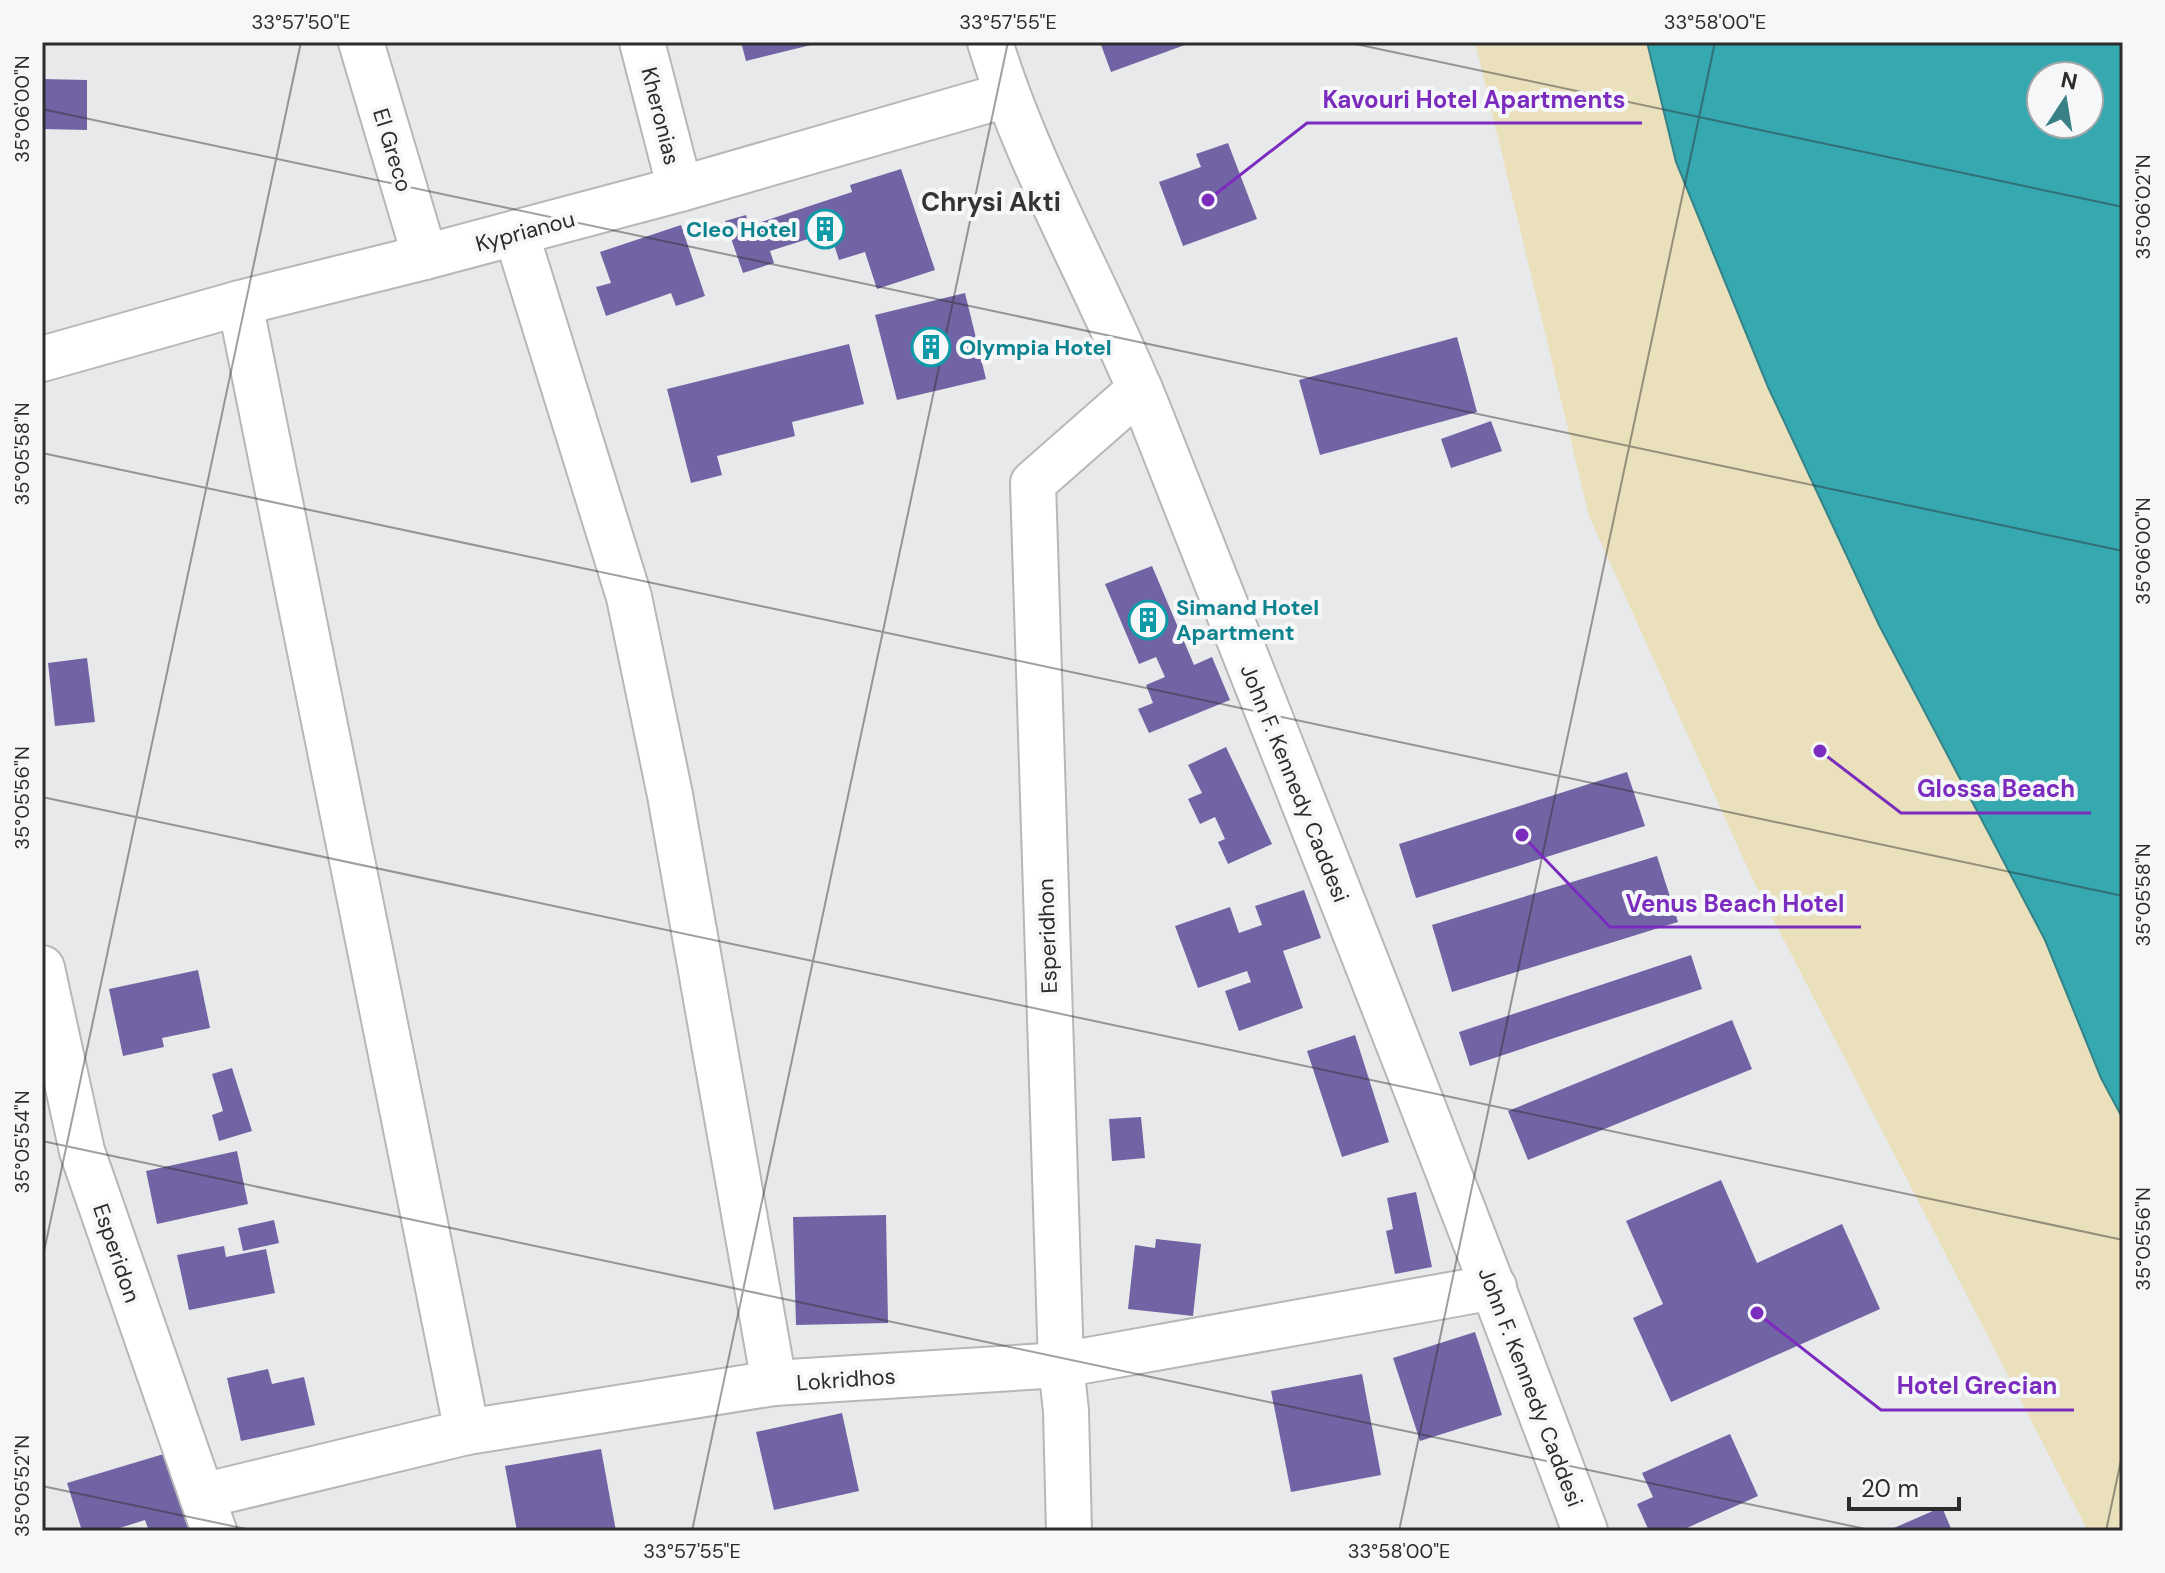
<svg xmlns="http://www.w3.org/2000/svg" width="2165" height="1573" viewBox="0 0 2165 1573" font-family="'DM Sans',sans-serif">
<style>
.sand{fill:#eae0bb}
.water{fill:#36a8b0;stroke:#338389;stroke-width:2;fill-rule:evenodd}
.building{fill:#7264a4}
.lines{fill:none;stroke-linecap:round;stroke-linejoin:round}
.minor-casing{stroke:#b6b7b8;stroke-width:48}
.tertiary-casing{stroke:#b6b7b8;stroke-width:48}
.minor{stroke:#fff;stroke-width:44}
.tertiary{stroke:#fff;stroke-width:44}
.ticks{fill:none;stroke:#2c2c2d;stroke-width:2;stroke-opacity:0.45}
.labels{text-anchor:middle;stroke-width:8;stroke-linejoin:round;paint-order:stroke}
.street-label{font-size:22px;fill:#2c2c2d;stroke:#f6f7f8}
.culture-label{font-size:22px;font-weight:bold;fill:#0d838f;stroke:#f6f7f8;text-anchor:start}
.quarter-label{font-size:26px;font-weight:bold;fill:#333435;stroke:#f6f7f8}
.leader{fill:none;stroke:#7b2cbf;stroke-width:3}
.callout-dot{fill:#7b2cbf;stroke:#f6f7f8;stroke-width:3}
.callout-label{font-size:24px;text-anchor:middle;font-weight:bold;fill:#7b2cbf;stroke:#f6f7f8;stroke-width:8;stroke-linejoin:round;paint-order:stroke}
.neatline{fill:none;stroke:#2c2c2d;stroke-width:3}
.ticks-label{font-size:20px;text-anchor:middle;fill:#2c2c2d}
</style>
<rect width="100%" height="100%" fill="#e8e9eb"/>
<path class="sand" d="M1475,42H1647L1676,162L1768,387L1879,625L2045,940L2101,1078L2123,1119V1531H2088L1752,878L1589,516Z"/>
<path class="water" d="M1647,42H2123V1119L2101,1078L2045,940L1879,625L1768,387L1676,162ZM2041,76H2089V124H2041Z"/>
<g class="building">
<path d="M741,42H819V43L746,61Z"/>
<path d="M1100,42H1193L1111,72Z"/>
<path d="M42,79L87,80V130L42,129Z"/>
<path d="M1228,143L1257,219L1183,246L1159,182L1201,167L1196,154Z"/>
<path d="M901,169L935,270L877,289L865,252L839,260L830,232L770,251L774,263L743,273L725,221L746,215L749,226L852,192L850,185Z"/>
<path d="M681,225L705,296L676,306L671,293L606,316L596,287L611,283L600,252Z"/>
<path d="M965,293L986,379L897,400L875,315Z"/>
<path d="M1457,337L1477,412L1320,455L1299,380Z"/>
<path d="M849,344L864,404L792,422L795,436L717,456L722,475L691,483L667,389Z"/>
<path d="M1491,421L1502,451L1451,468L1441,439Z"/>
<path d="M1152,566L1194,665L1212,657L1230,700L1149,733L1138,709L1153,703L1146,685L1165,677L1156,657L1139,664L1105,584Z"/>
<path d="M87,658L95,722L55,726L48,663Z"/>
<path d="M1226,747L1272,844L1228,864L1218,842L1225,839L1215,817L1200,824L1188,799L1202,793L1188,765Z"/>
<path d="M1627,772L1645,826L1416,898L1399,844Z"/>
<path d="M1657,856L1678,922L1452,992L1432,925Z"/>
<path d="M1304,890L1321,938L1283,951L1303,1008L1239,1031L1225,991L1251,982L1247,971L1198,988L1175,926L1230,907L1239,933L1262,925L1255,906Z"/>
<path d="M1691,955L1702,989L1470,1066L1459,1032Z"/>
<path d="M198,970L210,1028L162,1038L164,1047L123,1056L109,989Z"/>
<path d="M1732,1020L1752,1069L1528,1160L1508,1111Z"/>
<path d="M1355,1035L1389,1142L1342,1157L1307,1051Z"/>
<path d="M232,1068L252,1131L219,1141L212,1115L223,1111L212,1074Z"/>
<path d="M1141,1117L1145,1158L1112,1161L1109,1119Z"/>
<path d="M237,1151L248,1204L157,1224L146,1171Z"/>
<path d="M1721,1180L1757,1263L1842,1224L1880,1309L1671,1402L1633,1318L1663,1304L1626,1221Z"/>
<path d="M1416,1192L1432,1267L1395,1274L1386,1231L1393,1229L1387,1198Z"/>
<path d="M886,1215L888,1323L796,1325L793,1217Z"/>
<path d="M274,1220L279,1243L243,1251L238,1228Z"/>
<path d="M1156,1239L1201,1244L1193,1316L1128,1309L1135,1245L1155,1248Z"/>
<path d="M224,1246L226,1257L266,1249L275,1293L189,1310L177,1255Z"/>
<path d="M1475,1332L1502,1415L1420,1441L1393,1358Z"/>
<path d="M268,1369L272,1384L304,1377L315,1425L241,1441L227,1378Z"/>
<path d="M1362,1374L1381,1475L1291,1492L1271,1391Z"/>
<path d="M842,1413L859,1491L774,1510L756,1432Z"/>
<path d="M1730,1434L1758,1496L1680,1531H1649L1637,1504L1653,1497L1642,1473Z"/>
<path d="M601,1449L616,1531H517L505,1466Z"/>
<path d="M167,1453L197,1531H149L145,1520L110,1531H82L67,1483Z"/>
<path d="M1942,1507L1952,1531H1887Z"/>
</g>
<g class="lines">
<defs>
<g id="minor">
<path d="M361,42L425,257"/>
<path d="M642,42L680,189"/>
<path d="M516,233L629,597L670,795L774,1383"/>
<path d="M240,303L467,1432"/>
<path d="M42,359L240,303L425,257L680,189L1006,95"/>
<path d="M42,968L82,1151L214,1531"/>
<path d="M202,1496L467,1432L774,1383L1061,1365L1494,1287"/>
<path d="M1069,1531L1066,1411L1061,1365L1033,483L1140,389"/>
</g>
<path id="tertiary" d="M990,42C1030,173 1102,292 1152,419C1298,789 1446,1158 1585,1531"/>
</defs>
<use href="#minor" class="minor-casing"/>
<use href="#tertiary" class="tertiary-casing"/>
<use href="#minor" class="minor"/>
<use href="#tertiary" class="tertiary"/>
</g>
<path class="ticks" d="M1346,42L2123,207M42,109L2123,551M42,453L2123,896M42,797L2123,1240M42,1141L1875,1531M42,1261L301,42M42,1486L256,1531M692,1531L1008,42M1399,1531L1715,42M2106,1531L2123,1451"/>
<defs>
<symbol id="building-ring" viewBox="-11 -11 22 22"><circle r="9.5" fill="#f6f7f8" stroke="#0f9aa8" stroke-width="1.5"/><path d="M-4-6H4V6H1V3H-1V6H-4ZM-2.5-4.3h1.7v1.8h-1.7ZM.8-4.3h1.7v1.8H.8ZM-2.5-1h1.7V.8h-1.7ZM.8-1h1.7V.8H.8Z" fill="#0f9aa8"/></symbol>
</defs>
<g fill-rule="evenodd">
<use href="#building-ring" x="803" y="207" width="44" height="44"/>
<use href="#building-ring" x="909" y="325" width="44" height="44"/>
<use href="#building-ring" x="1126" y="598" width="44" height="44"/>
</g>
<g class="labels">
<g class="street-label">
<text transform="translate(661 116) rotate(76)" y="8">Kheronias</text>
<text transform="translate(393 150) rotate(73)" y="8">El Greco</text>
<text transform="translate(525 231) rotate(-15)" y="8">Kyprianou</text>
<text transform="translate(1295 783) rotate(68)" y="8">John F. Kennedy Caddesi</text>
<text transform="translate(1047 936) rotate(-92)" y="8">Esperidhon</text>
<text transform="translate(117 1253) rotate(71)" y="8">Esperidon</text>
<text transform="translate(846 1379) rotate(-4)" y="8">Lokridhos</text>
<text transform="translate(1531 1387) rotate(69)" y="8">John F. Kennedy Caddesi</text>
</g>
<g class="culture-label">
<text x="797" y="237" text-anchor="end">Cleo Hotel</text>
<text x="959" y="355">Olympia Hotel</text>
<text x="1176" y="615">Simand Hotel<tspan x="1176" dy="25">Apartment</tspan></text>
</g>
<g class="quarter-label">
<text x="991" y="211">Chrysi Akti</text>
</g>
</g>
<path class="leader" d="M1208 200L1307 123H1642M1820 751L1901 813H2091M1522 835L1610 927H1861M1757 1313L1881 1410H2074"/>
<g class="callout-dot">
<circle cx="1208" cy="200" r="8"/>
<circle cx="1820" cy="751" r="8"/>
<circle cx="1522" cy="835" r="8"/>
<circle cx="1757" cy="1313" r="8"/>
</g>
<g class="callout-label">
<text x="1474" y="108">Kavouri Hotel Apartments</text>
<text x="1996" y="797">Glossa Beach</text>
<text x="1735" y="912">Venus Beach Hotel</text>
<text x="1977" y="1394">Hotel Grecian</text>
</g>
<rect width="2165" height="1573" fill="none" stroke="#f6f7f8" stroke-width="88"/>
<g transform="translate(2065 100) rotate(12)"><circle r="38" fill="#f6f7f8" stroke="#a5a6a7" stroke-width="2"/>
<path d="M0-6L14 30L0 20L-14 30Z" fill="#398187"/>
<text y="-12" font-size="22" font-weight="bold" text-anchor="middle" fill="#2c2c2d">N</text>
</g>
<path d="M1849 1497v12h110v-12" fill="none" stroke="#2c2c2d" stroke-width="4"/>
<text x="1861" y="1497" font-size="24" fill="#2c2c2d" stroke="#f6f7f8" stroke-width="6" paint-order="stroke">20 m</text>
<rect x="44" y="44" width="2077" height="1485" class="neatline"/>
<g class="ticks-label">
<text x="301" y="29">33°57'50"E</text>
<text x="1008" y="29">33°57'55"E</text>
<text x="1715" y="29">33°58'00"E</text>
<text transform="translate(22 109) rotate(-90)" y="7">35°06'00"N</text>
<text transform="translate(2143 207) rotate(-90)" y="7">35°06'02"N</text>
<text transform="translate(22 454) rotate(-90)" y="7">35°05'58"N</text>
<text transform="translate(2143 551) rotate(-90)" y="7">35°06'00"N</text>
<text transform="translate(22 798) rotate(-90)" y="7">35°05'56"N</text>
<text transform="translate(2143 895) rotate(-90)" y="7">35°05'58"N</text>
<text transform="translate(22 1142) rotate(-90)" y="7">35°05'54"N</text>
<text transform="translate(2143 1239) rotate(-90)" y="7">35°05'56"N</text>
<text transform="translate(22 1486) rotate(-90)" y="7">35°05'52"N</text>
<text x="692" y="1558">33°57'55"E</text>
<text x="1399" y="1558">33°58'00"E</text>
</g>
</svg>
